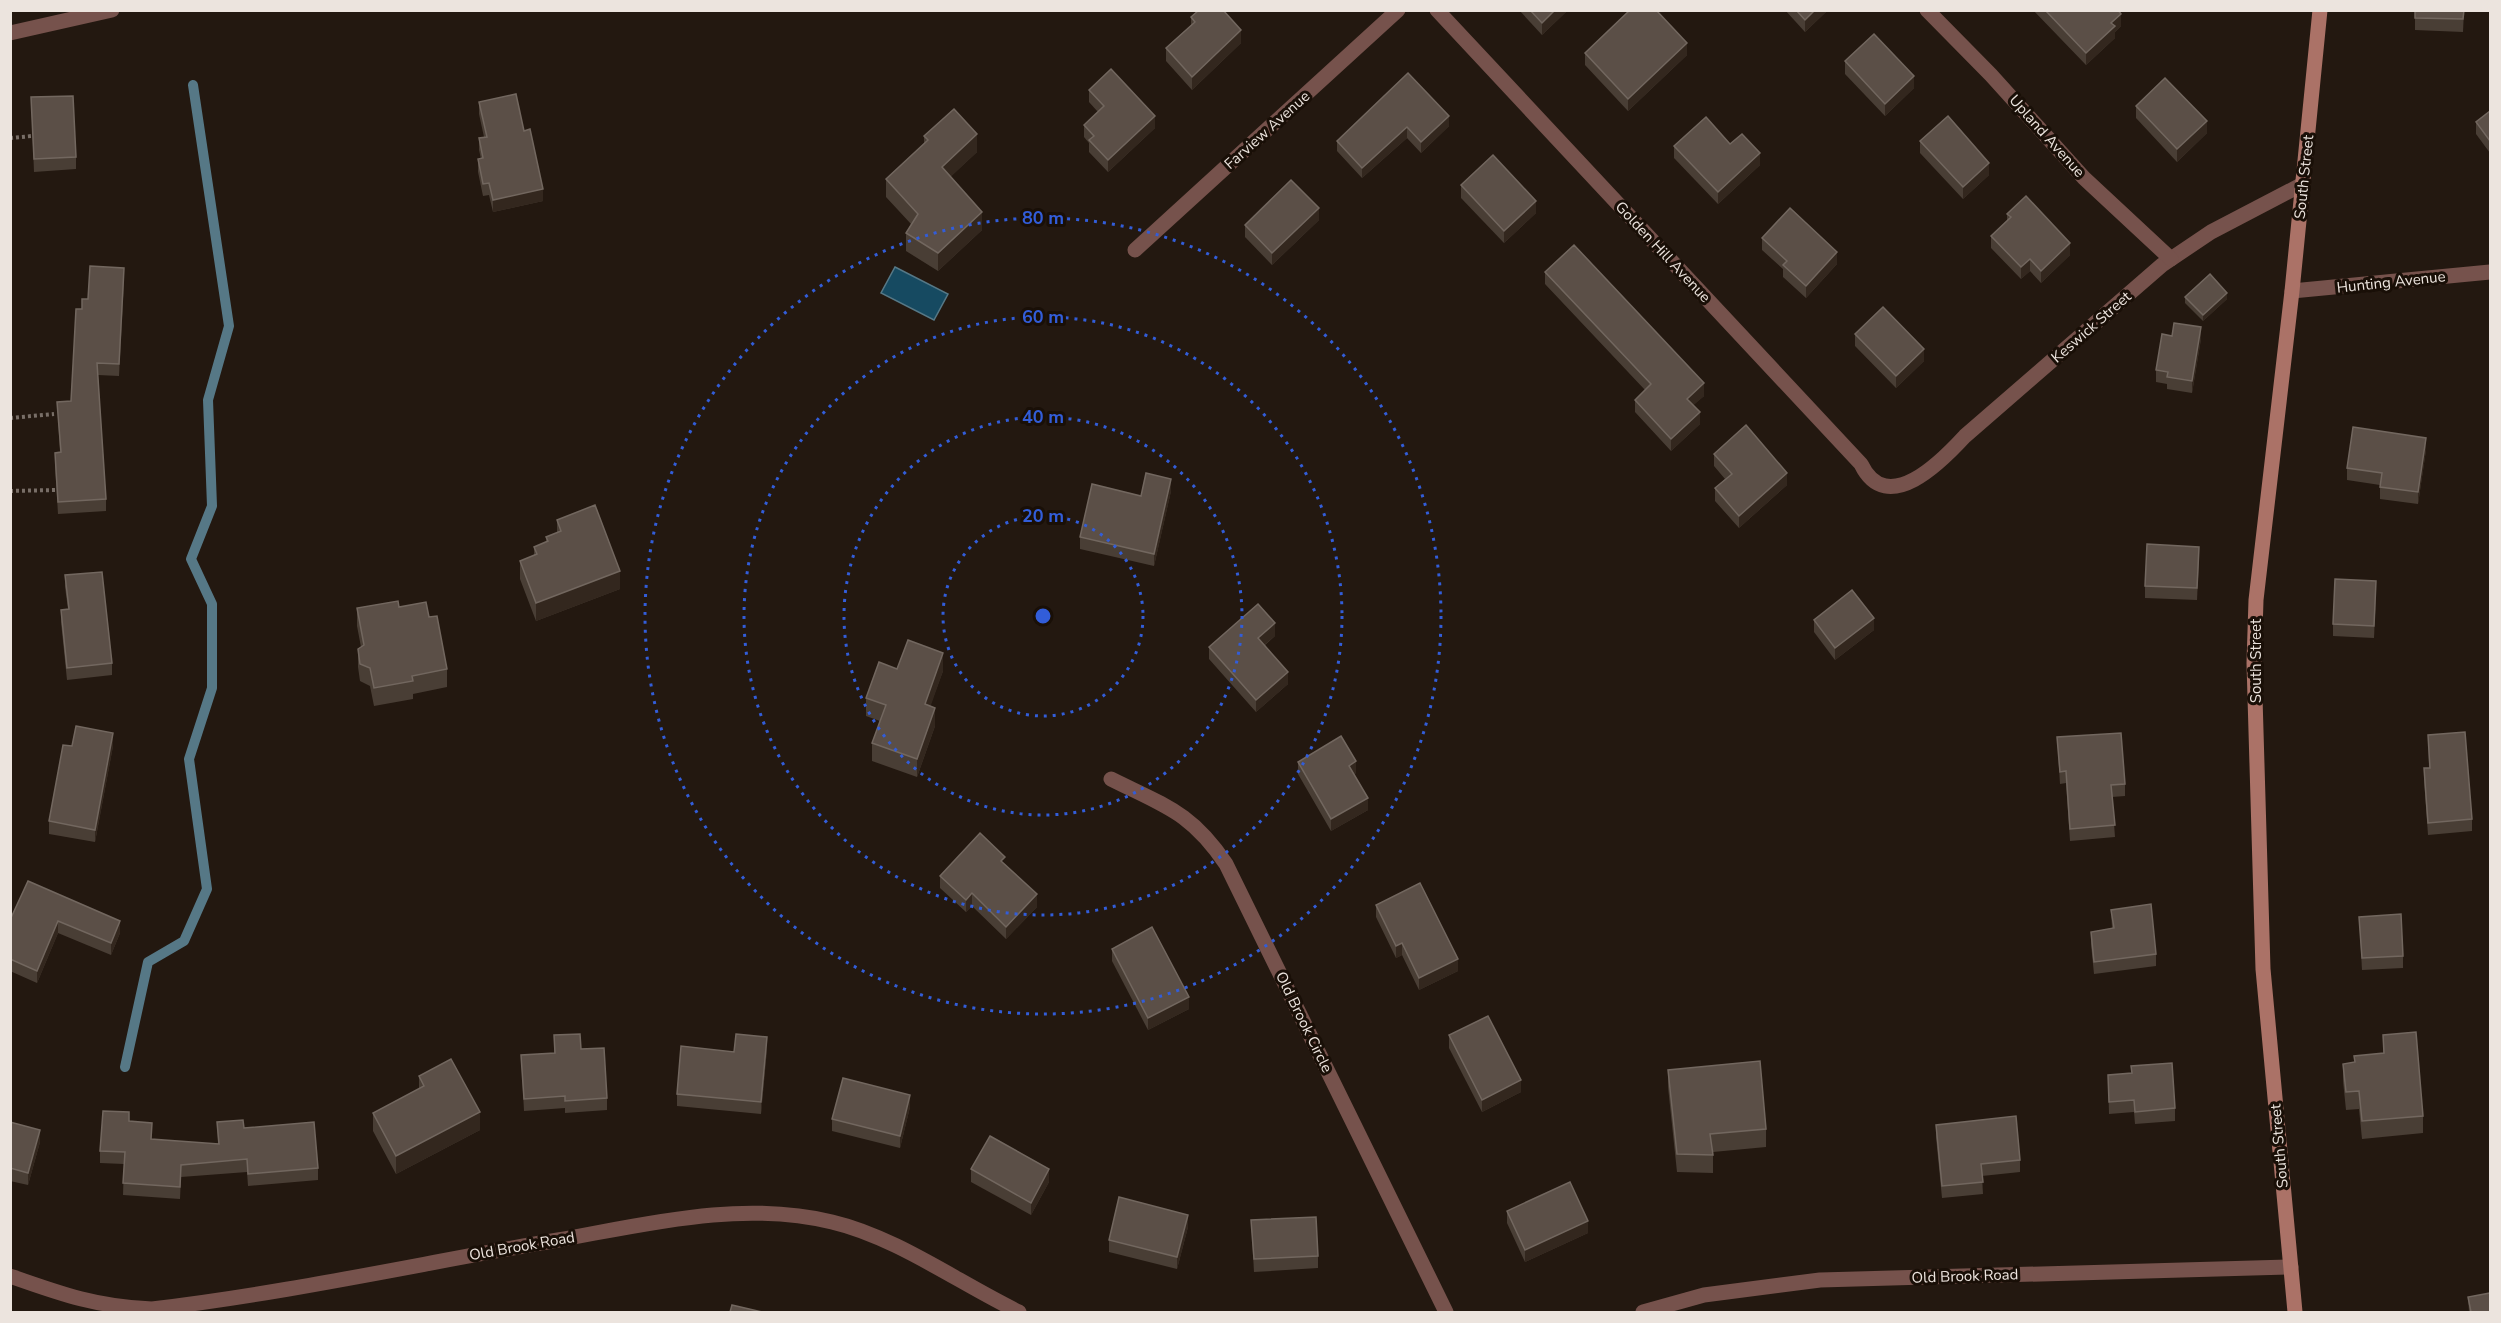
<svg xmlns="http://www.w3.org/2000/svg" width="2501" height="1323" viewBox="0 0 2501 1323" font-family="'Nunito Sans',sans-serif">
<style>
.water{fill:#164a61;stroke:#567886;stroke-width:1.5}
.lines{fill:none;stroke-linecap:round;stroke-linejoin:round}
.stream{stroke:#567886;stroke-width:10}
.path{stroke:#786e67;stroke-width:4;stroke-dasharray:3 3;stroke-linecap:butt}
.street{stroke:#76524c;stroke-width:15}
.secondary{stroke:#ab7267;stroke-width:15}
.wall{fill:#493e35}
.shaded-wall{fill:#33271e}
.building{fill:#5b4f47;stroke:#72675f;stroke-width:1.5}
.ring{fill:none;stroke:#325dd9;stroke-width:3;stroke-dasharray:3 6}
.labels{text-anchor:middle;stroke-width:6;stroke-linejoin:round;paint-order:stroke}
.street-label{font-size:15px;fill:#ece4de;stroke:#190f07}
.centre{fill:#325dd9;stroke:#190f07;stroke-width:3}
.ring-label{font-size:18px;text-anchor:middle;font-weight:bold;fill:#325dd9;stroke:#190f07;stroke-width:6;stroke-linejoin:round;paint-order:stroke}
</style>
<rect width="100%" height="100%" fill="#231810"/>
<path class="water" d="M895,267L948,294L934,320L881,293Z"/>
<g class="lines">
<path class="stream" d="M125,1067L148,962L184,941L207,889L189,759L212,688V604L191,559L212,506L208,400L229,326L193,85"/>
<g class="path">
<path d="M10,138L32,136"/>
<path d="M10,418L54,414"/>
<path d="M10,491L57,490"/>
</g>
<g class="street">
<path d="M1437,10L1861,464C1887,518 1942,461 1965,436L2162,265L2211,232L2303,184"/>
<path d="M1927,10L1991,75L2084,178L2171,259"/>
<path d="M10,33L112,10"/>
<path d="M1135,250L1398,10"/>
<path d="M2292,291L2490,272"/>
<path d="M1111,779C1165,806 1191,812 1226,864L1446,1312"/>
<path d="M10,1276C61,1294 97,1307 152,1309C288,1293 423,1263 558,1240C647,1224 741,1200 832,1222C896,1237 959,1283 1019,1312"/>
<path d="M1643,1312L1704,1295L1820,1280L2291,1267"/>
</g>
<path class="secondary" d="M2295,1312L2263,969L2254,663L2256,600L2292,291L2320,10"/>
</g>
<g class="wall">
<path d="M1519,10H1568L1542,35Z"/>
<path d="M1785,10H1828L1805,32Z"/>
<path d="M2033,10H2118L2121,26L2115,32V38L2086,65Z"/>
<path d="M2415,10H2464L2463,32L2415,30Z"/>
<path d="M1191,17L1241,43L1192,90L1166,61V48L1191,25Z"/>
<path d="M1585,53L1687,55L1628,111L1585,65Z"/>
<path d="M1845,61L1914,88L1885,116L1845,74Z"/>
<path d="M1408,73L1449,126L1421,153L1407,138L1362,178L1337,151V141Z"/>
<path d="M1089,90L1155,128L1108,172L1089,152V143L1084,137V125L1098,112L1089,102Z"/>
<path d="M31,97L76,157V169L34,172Z"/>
<path d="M479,102L524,131L543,201L493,212L489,195L483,196L478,172V159H481L479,150V138L484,137L479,114Z"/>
<path d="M2136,106L2207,133L2177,162L2136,118Z"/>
<path d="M2490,111V153L2476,134V122Z"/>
<path d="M924,136L977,152L950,177L982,230L938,271L906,251V233L911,224L886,197V179L924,144Z"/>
<path d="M1920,141L1989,175L1963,199L1920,153Z"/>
<path d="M1730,144L1760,165L1718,204L1674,158V146Z"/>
<path d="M1461,185L1536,213L1504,243L1461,198Z"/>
<path d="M2007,214L2070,255L2041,283L2030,271L2021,279L1991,248V236L2007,221Z"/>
<path d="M1319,220L1272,265L1245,237V225Z"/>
<path d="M1762,238L1837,264L1806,298L1783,277V269L1762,250Z"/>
<path d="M1545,272L1704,396L1693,405L1700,424L1671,451L1635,412V400L1645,390L1545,284Z"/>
<path d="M124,280L119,376L98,375L106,499V511L58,514L55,465V453L60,452L57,402L71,401L88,299Z"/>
<path d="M2185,297L2227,299L2203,321L2185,303Z"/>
<path d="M1855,334L1924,361L1896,388L1855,346Z"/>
<path d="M2201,339L2192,393L2167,389V384L2156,382V370Z"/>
<path d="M2426,450L2418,504L2380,499V485L2347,480V468Z"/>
<path d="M1714,454L1787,485L1739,528L1715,501V488L1725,479L1714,466Z"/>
<path d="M1171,491L1154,566L1080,549V537L1141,496Z"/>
<path d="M557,520L620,589L536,621L520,579V561L534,555V547L546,542V537L557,533Z"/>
<path d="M2199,559L2197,600L2145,598V586Z"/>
<path d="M65,575L112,663V675L67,680L61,622V610L68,609L65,587Z"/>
<path d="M2376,593L2374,638L2333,636V624Z"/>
<path d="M399,607L429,617L447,669V687L413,694V699L374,706L370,686L360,681L358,667V649L361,647L357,626V608Z"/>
<path d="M1814,620L1874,630L1835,660L1814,632Z"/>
<path d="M1275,636L1265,645L1288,684L1256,712L1209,659V647Z"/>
<path d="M897,669L943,671L930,706L935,726L917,777L872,761V743L880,721L866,716V698Z"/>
<path d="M2428,735L2472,819V831L2428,835L2424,780V768H2429Z"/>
<path d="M2057,737L2125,784V796L2112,797L2115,837L2070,841L2066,783L2060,784Z"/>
<path d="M72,746H113L95,842L49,834V821Z"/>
<path d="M1298,762L1356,773L1354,774L1368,810L1331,831L1298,774Z"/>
<path d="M1005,864L1037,907L1006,939L972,906L966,912L940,888V876Z"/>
<path d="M1376,905L1458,971L1419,990L1402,955L1396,958L1376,917Z"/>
<path d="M2111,910L2156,954V966L2094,974L2091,944V932L2112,928Z"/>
<path d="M2359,917L2403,956V968L2362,970Z"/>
<path d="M10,920L120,921V933L111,955L58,933L37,983L10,971Z"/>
<path d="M1112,949L1189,1009L1148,1030L1112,961Z"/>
<path d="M554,1035L581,1049L607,1098V1110L565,1113V1108L524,1111L521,1055L554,1053Z"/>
<path d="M1449,1035L1521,1092L1482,1112L1449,1048Z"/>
<path d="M2383,1035L2423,1116V1133L2362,1139L2359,1109L2346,1110L2343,1081V1064L2354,1063L2383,1053Z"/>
<path d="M767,1049L761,1114L677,1106V1094L734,1052Z"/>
<path d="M1668,1070L1766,1129V1147L1713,1152V1173L1677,1172L1668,1087Z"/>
<path d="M2108,1075L2175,1108V1121L2135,1124L2134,1112L2109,1114Z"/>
<path d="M419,1076L480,1130L396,1174L373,1131V1113L419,1089Z"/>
<path d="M910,1107L900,1148L832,1131V1119Z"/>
<path d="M129,1121L152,1140L218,1144L217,1122L244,1128L318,1168V1180L248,1186L247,1172L181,1177L180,1199L123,1195L124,1164L100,1163V1151Z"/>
<path d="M10,1122L40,1142L28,1185L10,1181Z"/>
<path d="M1936,1125L2020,1160V1172L1982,1176L1983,1194L1942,1198L1936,1137Z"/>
<path d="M971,1169L1049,1182L1031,1215L971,1182Z"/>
<path d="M1507,1211L1588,1233L1525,1262L1507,1223Z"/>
<path d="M1251,1220L1318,1256V1268L1254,1272Z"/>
<path d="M1188,1227L1177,1269L1109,1252V1240Z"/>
<path d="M2468,1297L2490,1312H2469Z"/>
</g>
<g class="shaded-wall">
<path d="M1555,10H1568L1542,35V23Z"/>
<path d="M1815,10H1828L1805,32V20Z"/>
<path d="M2121,14V26L2115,32V38L2086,65V53L2111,23Z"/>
<path d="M1241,30V43L1192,90V77Z"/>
<path d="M1687,43V55L1628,111V99Z"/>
<path d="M1914,76V88L1885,116V104Z"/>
<path d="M1155,116V128L1108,172V160Z"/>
<path d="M1449,116V126L1421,153V142Z"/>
<path d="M2207,121V133L2177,162V149Z"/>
<path d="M1407,127V138L1362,178V168Z"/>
<path d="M977,134V152L942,185V167Z"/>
<path d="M1760,153V165L1718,204V192Z"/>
<path d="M1989,163V175L1963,199V187Z"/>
<path d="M543,189V201L493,212V200Z"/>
<path d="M1536,201V213L1504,243V231Z"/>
<path d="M1319,208V220L1272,265V253Z"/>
<path d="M982,212V230L938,271V253Z"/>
<path d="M2070,243V255L2041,283V271Z"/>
<path d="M1837,252V264L1806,298V286Z"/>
<path d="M2030,259V271L2021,279V267Z"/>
<path d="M124,268V280L119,376V364Z"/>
<path d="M2227,293V299L2203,321V315Z"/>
<path d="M2201,327V339L2192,393V381Z"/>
<path d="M1924,349V361L1896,388V376Z"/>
<path d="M1704,383V396L1687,411V399Z"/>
<path d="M1700,412V424L1671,451V439Z"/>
<path d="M2426,438V450L2418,504V492Z"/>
<path d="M1787,473V485L1739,528V516Z"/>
<path d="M1171,479V491L1154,566V554Z"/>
<path d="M620,571V589L536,621V603Z"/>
<path d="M2376,581V593L2374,638V626Z"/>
<path d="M1874,618V630L1835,660V648Z"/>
<path d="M1275,623V636L1258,650V638Z"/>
<path d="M943,653V671L925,722V704Z"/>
<path d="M1288,672V684L1256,712V700Z"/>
<path d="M935,708V726L917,777V759Z"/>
<path d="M113,733V746L95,842V830Z"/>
<path d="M1356,761V773L1349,778V766Z"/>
<path d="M1368,798V810L1331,831V819Z"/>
<path d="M972,893V906L966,912V900Z"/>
<path d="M1037,894V907L1006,939V927Z"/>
<path d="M58,921V933L37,983V971Z"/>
<path d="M120,921V933L111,955V943Z"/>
<path d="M1402,943V955L1396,958V946Z"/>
<path d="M1458,959V971L1419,990V978Z"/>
<path d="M1189,997V1009L1148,1030V1018Z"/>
<path d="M767,1037V1049L761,1114V1102Z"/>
<path d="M1521,1080V1092L1482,1112V1100Z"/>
<path d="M910,1095V1107L900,1148V1136Z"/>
<path d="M480,1112V1130L396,1174V1156Z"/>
<path d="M40,1130V1142L28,1185V1173Z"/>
<path d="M1049,1169V1182L1031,1215V1203Z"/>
<path d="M1188,1215V1227L1177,1269V1257Z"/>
<path d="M1588,1221V1233L1525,1262V1250Z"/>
</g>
<g class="building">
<path d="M1199,10H1223L1241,30L1192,77L1166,48L1195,22L1191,17Z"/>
<path d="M1530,10H1555L1542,23Z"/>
<path d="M1630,10H1656L1687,43L1628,99L1585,53Z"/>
<path d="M1796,10H1815L1805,20Z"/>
<path d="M2045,10H2118L2121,14L2111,23L2115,26L2086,53Z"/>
<path d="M2415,10H2464L2463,19L2415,18Z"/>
<path d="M1874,34L1914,76L1885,104L1845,61Z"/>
<path d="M1111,69L1155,116L1108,160L1089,140L1094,136L1084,125L1104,106L1089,90Z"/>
<path d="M1408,73L1449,116L1421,142L1407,127L1362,168L1337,141Z"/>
<path d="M2165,78L2207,121L2177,149L2136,106Z"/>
<path d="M516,94L524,131L530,129L543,189L493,200L489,183L483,184L478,159L483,158L479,138L487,137L479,102Z"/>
<path d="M73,96L76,157L34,159L31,97Z"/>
<path d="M954,109L977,134L942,167L982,212L938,253L906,233L918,214L886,179L928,140L924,136Z"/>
<path d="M2490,111V141L2476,122Z"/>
<path d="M1948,116L1989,163L1963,187L1920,141Z"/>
<path d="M1706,117L1730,144L1742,134L1760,153L1718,192L1674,146Z"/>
<path d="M1493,155L1536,201L1504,231L1461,185Z"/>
<path d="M1291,180L1319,208L1272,253L1245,225Z"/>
<path d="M2026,196L2070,243L2041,271L2030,259L2021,267L1991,236L2011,217L2007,214Z"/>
<path d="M1790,208L1837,252L1806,286L1783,265L1787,261L1762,238Z"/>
<path d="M1574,245L1704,383L1687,399L1700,412L1671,439L1635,400L1651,384L1545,272Z"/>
<path d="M90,266L124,268L119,364L97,363L106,499L58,502L55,453L61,452L57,402L71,401L76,309H82V299H88Z"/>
<path d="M2210,274L2227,293L2203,315L2185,297Z"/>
<path d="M1883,307L1924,349L1896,376L1855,334Z"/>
<path d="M2174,323L2201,327L2192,381L2167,377L2168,372L2156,370L2162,334L2172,336Z"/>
<path d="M1746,425L1787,473L1739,516L1715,488L1732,474L1714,454Z"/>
<path d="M2353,427L2426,438L2418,492L2380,487L2382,473L2347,468Z"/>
<path d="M1146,473L1171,479L1154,554L1080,537L1092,484L1141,496Z"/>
<path d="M595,505L620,571L536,603L520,561L537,554L534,547L548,541L546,537L561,531L557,520Z"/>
<path d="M2147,544L2199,547L2197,588L2145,586Z"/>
<path d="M102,572L112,663L67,668L61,610L69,609L65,575Z"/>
<path d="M2335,579L2376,581L2374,626L2333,624Z"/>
<path d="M1852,590L1874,618L1835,648L1814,620Z"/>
<path d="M398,601L399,607L426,602L429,617L437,616L447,669L412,676L413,681L374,688L370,668L360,664L358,649L364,645L357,608Z"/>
<path d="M1258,604L1275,623L1258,638L1288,672L1256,700L1209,647Z"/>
<path d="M908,640L943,653L925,704L935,708L917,759L872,743L886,705L866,698L879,662L897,669Z"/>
<path d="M76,726L113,733L95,830L49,821L63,745L72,746Z"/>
<path d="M2465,732L2472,819L2428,823L2424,768H2430L2428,735Z"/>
<path d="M2121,733L2125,784L2111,785L2115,825L2070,829L2066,771L2060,772L2057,737Z"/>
<path d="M1341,736L1356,761L1349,766L1368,798L1331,819L1298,762Z"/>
<path d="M980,833L1005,857L1001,861L1037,894L1006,927L972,893L966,900L940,876Z"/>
<path d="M28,881L120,921L111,943L58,921L37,971L10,959V920Z"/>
<path d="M1420,883L1458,959L1419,978L1402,943L1396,946L1376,905Z"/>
<path d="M2151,904L2156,954L2094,962L2091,932L2114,928L2111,910Z"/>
<path d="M2401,914L2403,956L2362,958L2359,917Z"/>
<path d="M1152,927L1189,997L1148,1018L1112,949Z"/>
<path d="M1488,1016L1521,1080L1482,1100L1449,1035Z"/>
<path d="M2416,1032L2423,1116L2362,1121L2359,1091L2346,1092L2343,1064L2355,1062L2354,1056L2384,1053L2383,1035Z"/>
<path d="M580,1034L581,1049L604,1048L607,1098L565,1101V1096L524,1099L521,1055L555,1053L554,1035Z"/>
<path d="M736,1034L767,1037L761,1102L677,1094L681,1046L734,1052Z"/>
<path d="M451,1059L480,1112L396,1156L373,1113L424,1086L419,1076Z"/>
<path d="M1760,1061L1766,1129L1710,1134L1713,1155L1677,1154L1668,1070Z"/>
<path d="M2172,1063L2175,1108L2135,1112L2134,1100L2109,1102L2108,1075L2132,1073L2131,1066Z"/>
<path d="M843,1078L910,1095L900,1136L832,1119Z"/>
<path d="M103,1111L129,1112V1121L152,1123L151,1139L219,1144L217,1122L243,1120L244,1128L314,1122L318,1168L248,1174L247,1159L181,1165L180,1187L123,1183L125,1152L100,1151Z"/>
<path d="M2016,1116L2020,1160L1981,1164L1983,1182L1942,1186L1936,1125Z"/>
<path d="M10,1122L40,1130L28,1173L10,1168Z"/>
<path d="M990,1136L1049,1169L1031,1203L971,1169Z"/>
<path d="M1570,1182L1588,1221L1525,1250L1507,1211Z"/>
<path d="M1119,1197L1188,1215L1177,1257L1109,1240Z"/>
<path d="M1316,1217L1318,1256L1254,1259L1251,1220Z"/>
<path d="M2490,1293V1312H2471L2468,1297Z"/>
<path d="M732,1305L762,1312H730Z"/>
</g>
<g class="ring">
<circle cx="1043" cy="616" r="100"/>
<circle cx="1043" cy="616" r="199"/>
<circle cx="1043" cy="616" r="299"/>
<circle cx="1043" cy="616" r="398"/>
</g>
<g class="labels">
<g class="street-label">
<text transform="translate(1267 130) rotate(-42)" y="5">Farview Avenue</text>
<text transform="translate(2047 136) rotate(48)" y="5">Upland Avenue</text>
<text transform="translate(2304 177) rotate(-84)" y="5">South Street</text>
<text transform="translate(1663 252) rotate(47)" y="5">Golden Hill Avenue</text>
<text transform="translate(2391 282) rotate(-6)" y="5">Hunting Avenue</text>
<text transform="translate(2091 327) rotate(-41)" y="5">Keswick Street</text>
<text transform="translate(2256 661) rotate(-90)" y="5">South Street</text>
<text transform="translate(1304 1022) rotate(64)" y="5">Old Brook Circle</text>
<text transform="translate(2279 1146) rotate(-95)" y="5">South Street</text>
<text transform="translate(522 1246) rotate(-10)" y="5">Old Brook Road</text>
<text transform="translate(1965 1276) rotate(-2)" y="5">Old Brook Road</text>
</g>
</g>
<circle cx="1043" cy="616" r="9" class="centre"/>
<g class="ring-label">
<text x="1043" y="224">80 m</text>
<text x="1043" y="323">60 m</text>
<text x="1043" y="423">40 m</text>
<text x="1043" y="522">20 m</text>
</g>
<rect width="2501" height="1323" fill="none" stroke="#ece4de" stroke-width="24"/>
</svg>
